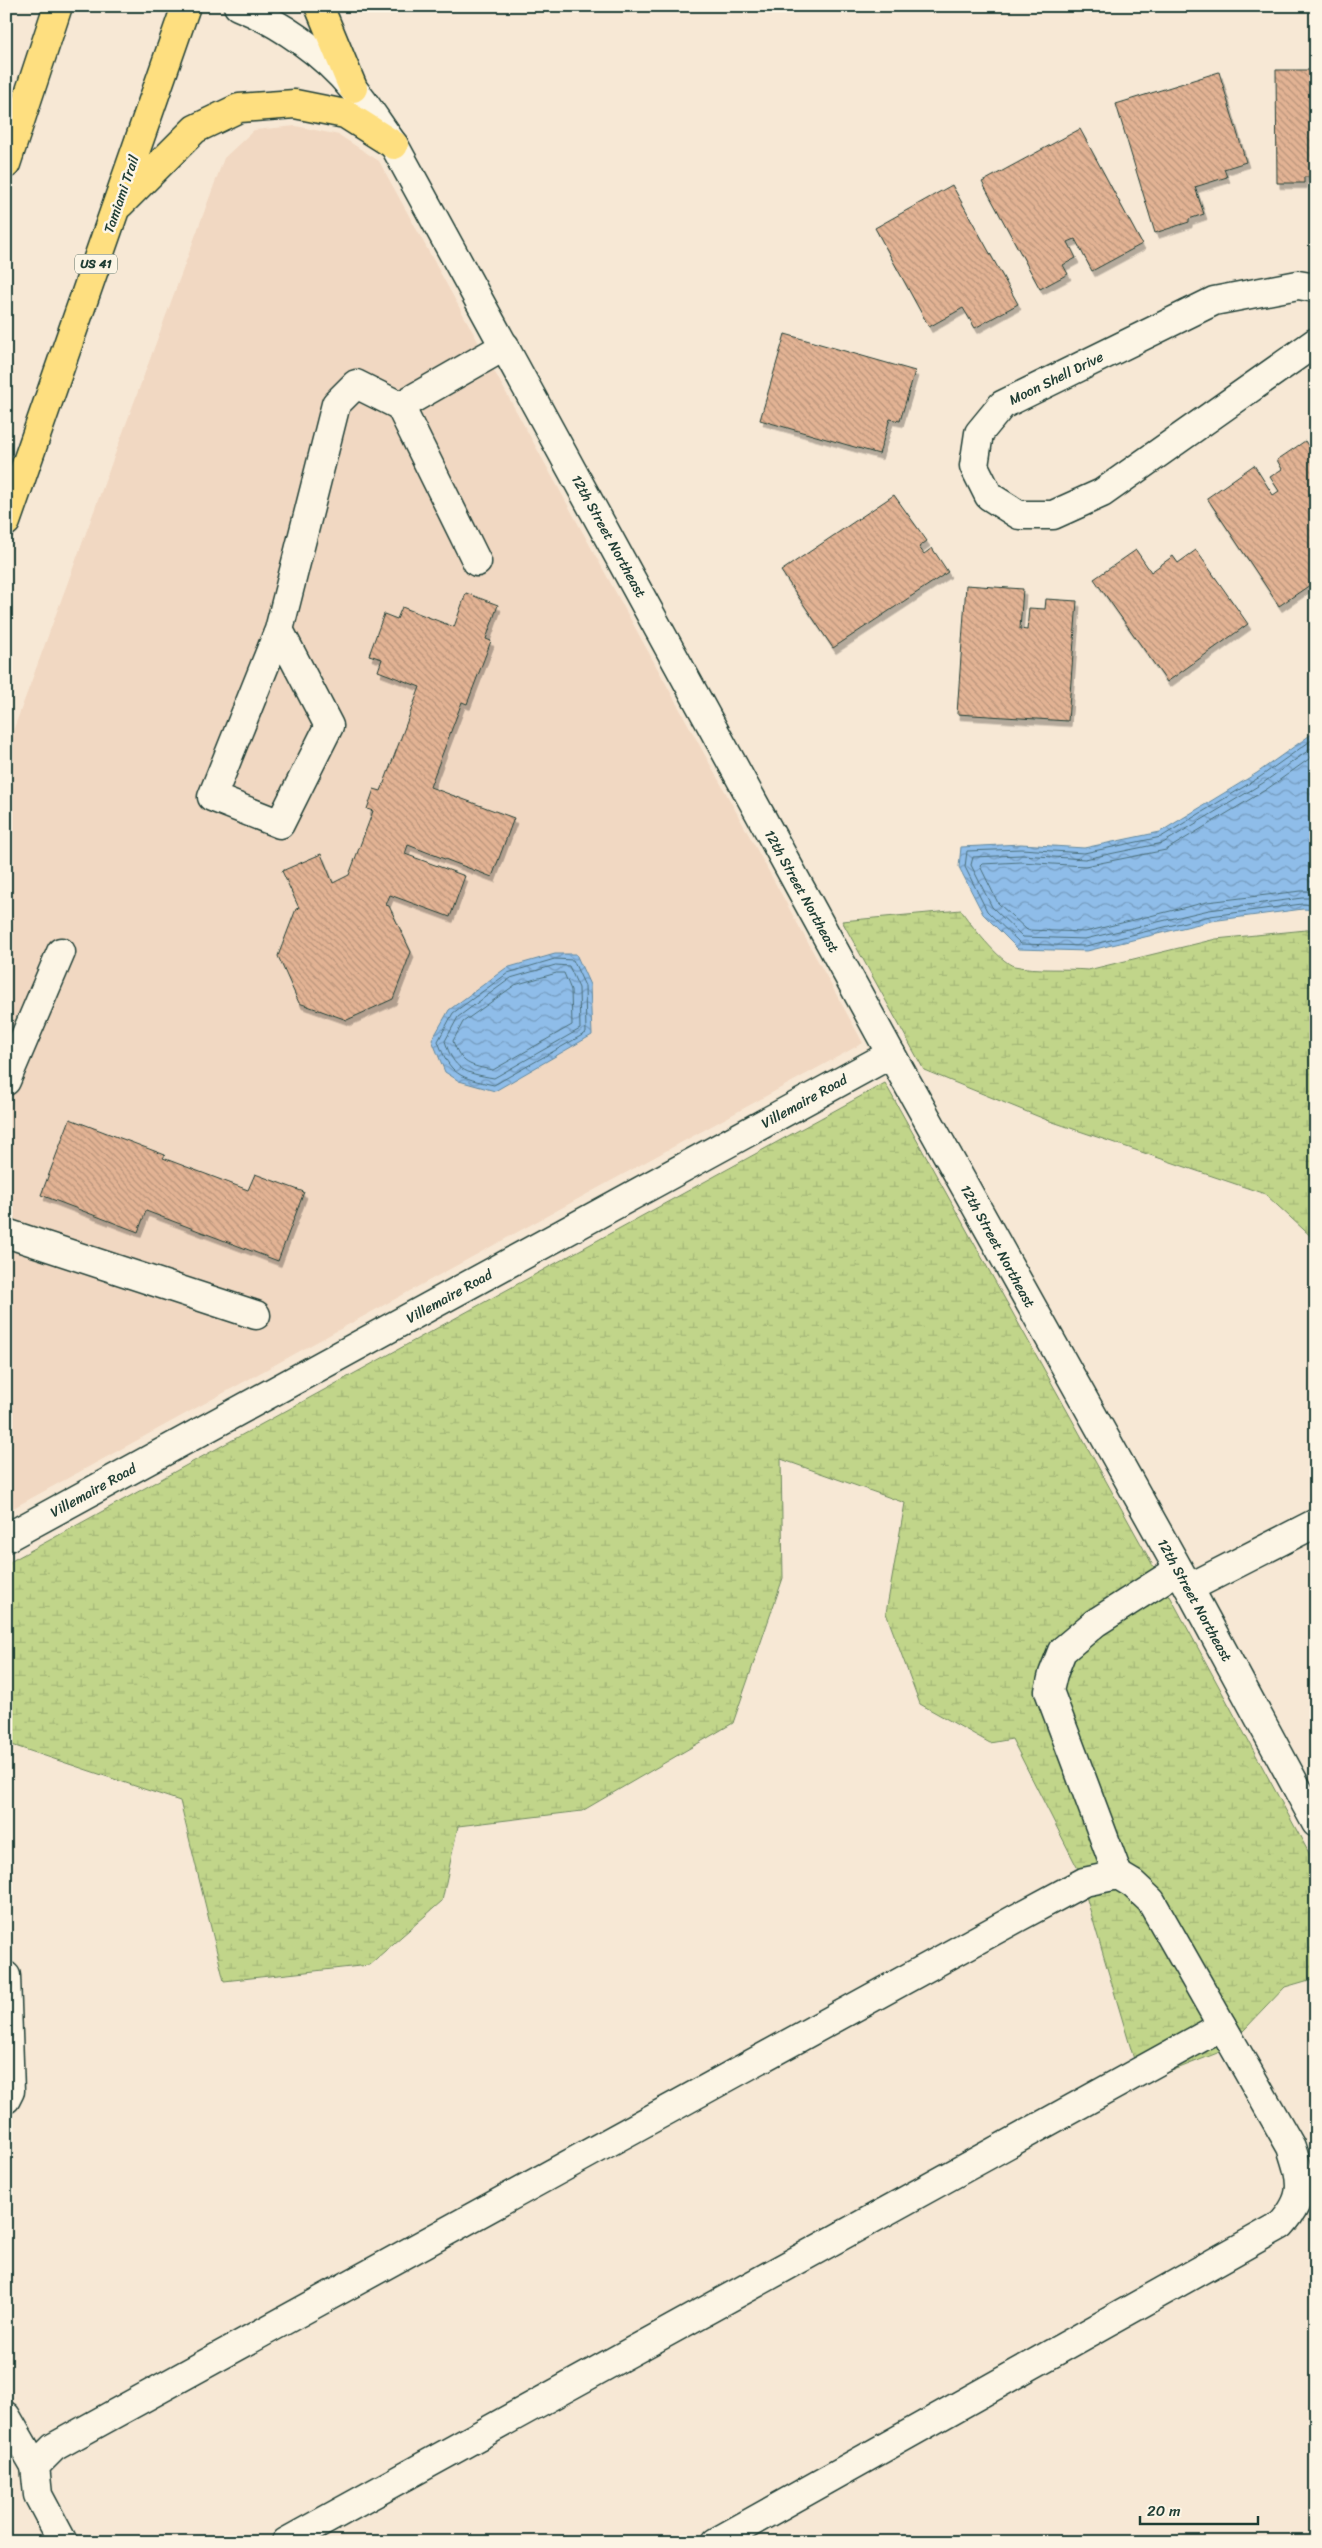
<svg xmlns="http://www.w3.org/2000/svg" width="1322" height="2548" viewBox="0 0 1322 2548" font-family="Sriracha,sans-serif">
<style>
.built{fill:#f1d8c2}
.wetland{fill:url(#wetland-marsh);stroke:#70895f}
.water{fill:url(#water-waves);stroke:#628aa1}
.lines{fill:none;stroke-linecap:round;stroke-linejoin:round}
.shore{stroke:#4c707c;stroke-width:1}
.building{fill:url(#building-back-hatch);stroke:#1f3d34;filter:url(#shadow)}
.minor-casing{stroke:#1f3d34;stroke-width:31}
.major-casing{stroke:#1f3d34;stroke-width:31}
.minor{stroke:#fcf5e5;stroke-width:28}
.major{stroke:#fedf80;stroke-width:28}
.labels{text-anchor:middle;stroke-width:5;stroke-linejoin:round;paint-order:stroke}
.shield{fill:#fcf5e5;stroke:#617469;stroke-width:1}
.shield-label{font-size:12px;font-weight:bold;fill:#1f3d34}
.street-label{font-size:14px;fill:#1f3d34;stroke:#fcf5e5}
</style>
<defs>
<pattern id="wetland-marsh" width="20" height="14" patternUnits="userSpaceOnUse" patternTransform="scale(1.25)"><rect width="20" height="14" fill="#c1d58a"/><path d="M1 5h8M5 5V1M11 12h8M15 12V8" fill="none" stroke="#a5b878"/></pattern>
<pattern id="water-waves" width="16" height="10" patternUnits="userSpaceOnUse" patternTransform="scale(1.25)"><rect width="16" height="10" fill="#8fbde9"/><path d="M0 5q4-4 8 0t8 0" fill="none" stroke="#749bbe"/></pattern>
<pattern id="building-back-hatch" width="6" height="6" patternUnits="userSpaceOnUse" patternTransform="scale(1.25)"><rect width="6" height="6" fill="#e3b394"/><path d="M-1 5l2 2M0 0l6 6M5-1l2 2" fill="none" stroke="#b7937a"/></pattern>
<filter id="shadow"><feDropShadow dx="3" dy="5.5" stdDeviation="0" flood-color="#0004"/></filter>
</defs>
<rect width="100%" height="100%" fill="#f7e8d5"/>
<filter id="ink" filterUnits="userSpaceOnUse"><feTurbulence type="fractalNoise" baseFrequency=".02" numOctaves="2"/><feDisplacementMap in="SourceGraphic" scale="10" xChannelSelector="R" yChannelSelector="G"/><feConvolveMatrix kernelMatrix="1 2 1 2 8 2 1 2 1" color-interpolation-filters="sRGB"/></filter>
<g filter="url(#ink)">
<path class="built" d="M296,126L339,135L379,161L863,1043L6,1512V750L224,158L254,130Z"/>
<g class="wetland">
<path d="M961,910C968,922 1001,963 1014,966C1038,971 1064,968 1088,970L1216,939L1316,929V1241L1265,1194L1047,1120L924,1070L842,921Z"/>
<path d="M885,1083L1171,1598L1316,1866V1978L1285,1987L1225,2050L1141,2083L1078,1869L1012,1739L990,1743L920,1704L886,1613L905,1503L781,1459L783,1578L733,1723L582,1811L458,1826L442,1901L369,1965L224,1981L180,1801L6,1743V1564Z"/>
</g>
<g class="water">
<path d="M1316,731V910L1303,909L1211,921L1087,951L1018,949L983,914L959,867L961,847L1021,844L1084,848L1160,832L1257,773Z"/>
<path d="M555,954H576L590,985L592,1035L495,1091L459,1081L445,1072L432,1040L449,1010L506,968Z"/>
</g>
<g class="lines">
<g class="shore">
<path d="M1316,737L1260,777L1161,837L1084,853L1021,849L967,851L965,867L987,911L1021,944L1086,946L1210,916L1302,904L1316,905"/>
<path d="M1316,745L1263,783L1163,843L1085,859L1021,855L973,857L971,865L992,907L1023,937L1085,939L1209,910L1302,898H1316"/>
<path d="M1316,754L1267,789L1166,850L1085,866L1021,862L982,864L980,866L998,903L1027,930L1085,932L1207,902L1301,891H1316"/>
<path d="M555,959L573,960L585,986L586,1033L494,1085C460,1078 450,1075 438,1041L453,1013L508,973Z"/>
<path d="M556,965L569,966L579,988L580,1029L494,1078C464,1073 454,1070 445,1041L458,1017L511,978Z"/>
<path d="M557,973H564L571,990L572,1025L493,1070C470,1066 461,1064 453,1041L463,1022L515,985Z"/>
</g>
</g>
<g class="building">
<path d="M1276,70H1316V177H1304V183H1277Z"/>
<path d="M1219,72L1246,162L1224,169L1227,177L1195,187L1204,214L1189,219V222L1155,233L1116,104Z"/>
<path d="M1080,129L1142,244L1092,271L1075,239L1068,242L1076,258L1063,265L1068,274L1040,289L982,182Z"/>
<path d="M952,185L1018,304L975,328L963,308L929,327L875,228Z"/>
<path d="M785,334L915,371L900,421L890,419L879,454L760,420Z"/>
<path d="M1305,441L1316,457V581L1279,606L1207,498L1254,465L1273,495L1279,491L1270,477L1282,469L1277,460Z"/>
<path d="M894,495L927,541L919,547L924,554L932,548L948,572L833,648L781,571Z"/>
<path d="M1136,550L1151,572L1173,556L1178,563L1196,550L1248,624L1167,682L1094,579Z"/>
<path d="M966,585L1023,589L1020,629L1027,630L1029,608L1045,609L1046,599L1077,601L1068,721L957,714Z"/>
<path d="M466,593L498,605L486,639L491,641L467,704L462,702L430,787L514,818L492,877L408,845L405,854L465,876L450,917L390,895L386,905L389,906L411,952L393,999L347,1020L299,1003L278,956L296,909L299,908L282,871L321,854L333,883L349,875L373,811L367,809L374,789L381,791L420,687L378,671L382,659L369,655L384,614L397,619L402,607L454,627Z"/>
<path d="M70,1119L165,1155L163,1158L248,1190L255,1174L304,1192L278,1261L146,1211L138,1232L41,1195Z"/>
</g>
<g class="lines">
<defs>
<g id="minor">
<path d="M238,6C279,22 325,54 353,89C368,106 380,127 394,145L891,1054L1189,1588L1316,1823"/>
<path d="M1316,288L1298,285L1214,301L1002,405L979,433L974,466L989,496L1019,515H1053L1102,493L1316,342"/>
<path d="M400,406L505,346"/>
<path d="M279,630L329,726L280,824L212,797L279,630L336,404L356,384L400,406L477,562"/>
<path d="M6,1081L61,952"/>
<path d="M6,1233L256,1315"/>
<path d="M6,1538L891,1054"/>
<path d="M1189,1588L1316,1523"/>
<path d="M1118,1875L1049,1691L1053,1674L1062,1651L1095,1623L1178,1570"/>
<path d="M6,1976L10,2091L6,2099"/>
<path d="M6,2416L35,2466"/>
<path d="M63,2542L38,2495L35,2466L54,2447L1017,1918L1084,1882L1118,1875L1133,1884L1151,1901L1291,2147C1302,2181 1307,2196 1281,2225L716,2542"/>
<path d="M286,2542L1222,2026"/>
</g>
<g id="major">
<path d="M319,6L353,88"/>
<path d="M6,164L58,6"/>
<path d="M120,204L195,129L239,108L295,104L345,114L394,145"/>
<path d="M6,522L186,6"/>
</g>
</defs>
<use href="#minor" class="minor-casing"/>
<use href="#major" class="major-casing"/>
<use href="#minor" class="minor"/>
<use href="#major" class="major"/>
</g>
</g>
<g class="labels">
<rect class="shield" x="75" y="254.5" width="42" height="19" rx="4"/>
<g class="shield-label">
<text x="96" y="268">US 41</text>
</g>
<g class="street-label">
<text transform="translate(121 194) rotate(-71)" y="5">Tamiami Trail</text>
<text transform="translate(1056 378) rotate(-26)" y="5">Moon Shell Drive</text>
<text transform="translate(609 536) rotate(61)" y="5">12th Street Northeast</text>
<text transform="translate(802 891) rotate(61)" y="5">12th Street Northeast</text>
<text transform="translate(804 1101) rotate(-29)" y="5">Villemaire Road</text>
<text transform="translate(998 1246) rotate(61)" y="5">12th Street Northeast</text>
<text transform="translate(449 1296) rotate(-29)" y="5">Villemaire Road</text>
<text transform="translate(93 1490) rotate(-29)" y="5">Villemaire Road</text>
<text transform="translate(1195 1600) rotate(61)" y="5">12th Street Northeast</text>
</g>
</g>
<rect width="1322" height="2548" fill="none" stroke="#fcf5e5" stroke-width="25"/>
<rect x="12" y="12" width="1297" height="2523" fill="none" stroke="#1f3d34" stroke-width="2" filter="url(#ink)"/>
<path d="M1140 2516v8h118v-8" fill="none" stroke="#1f3d34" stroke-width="2.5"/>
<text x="1147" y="2516" font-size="15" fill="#1f3d34" stroke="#fcf5e5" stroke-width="4" paint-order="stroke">20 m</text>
</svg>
